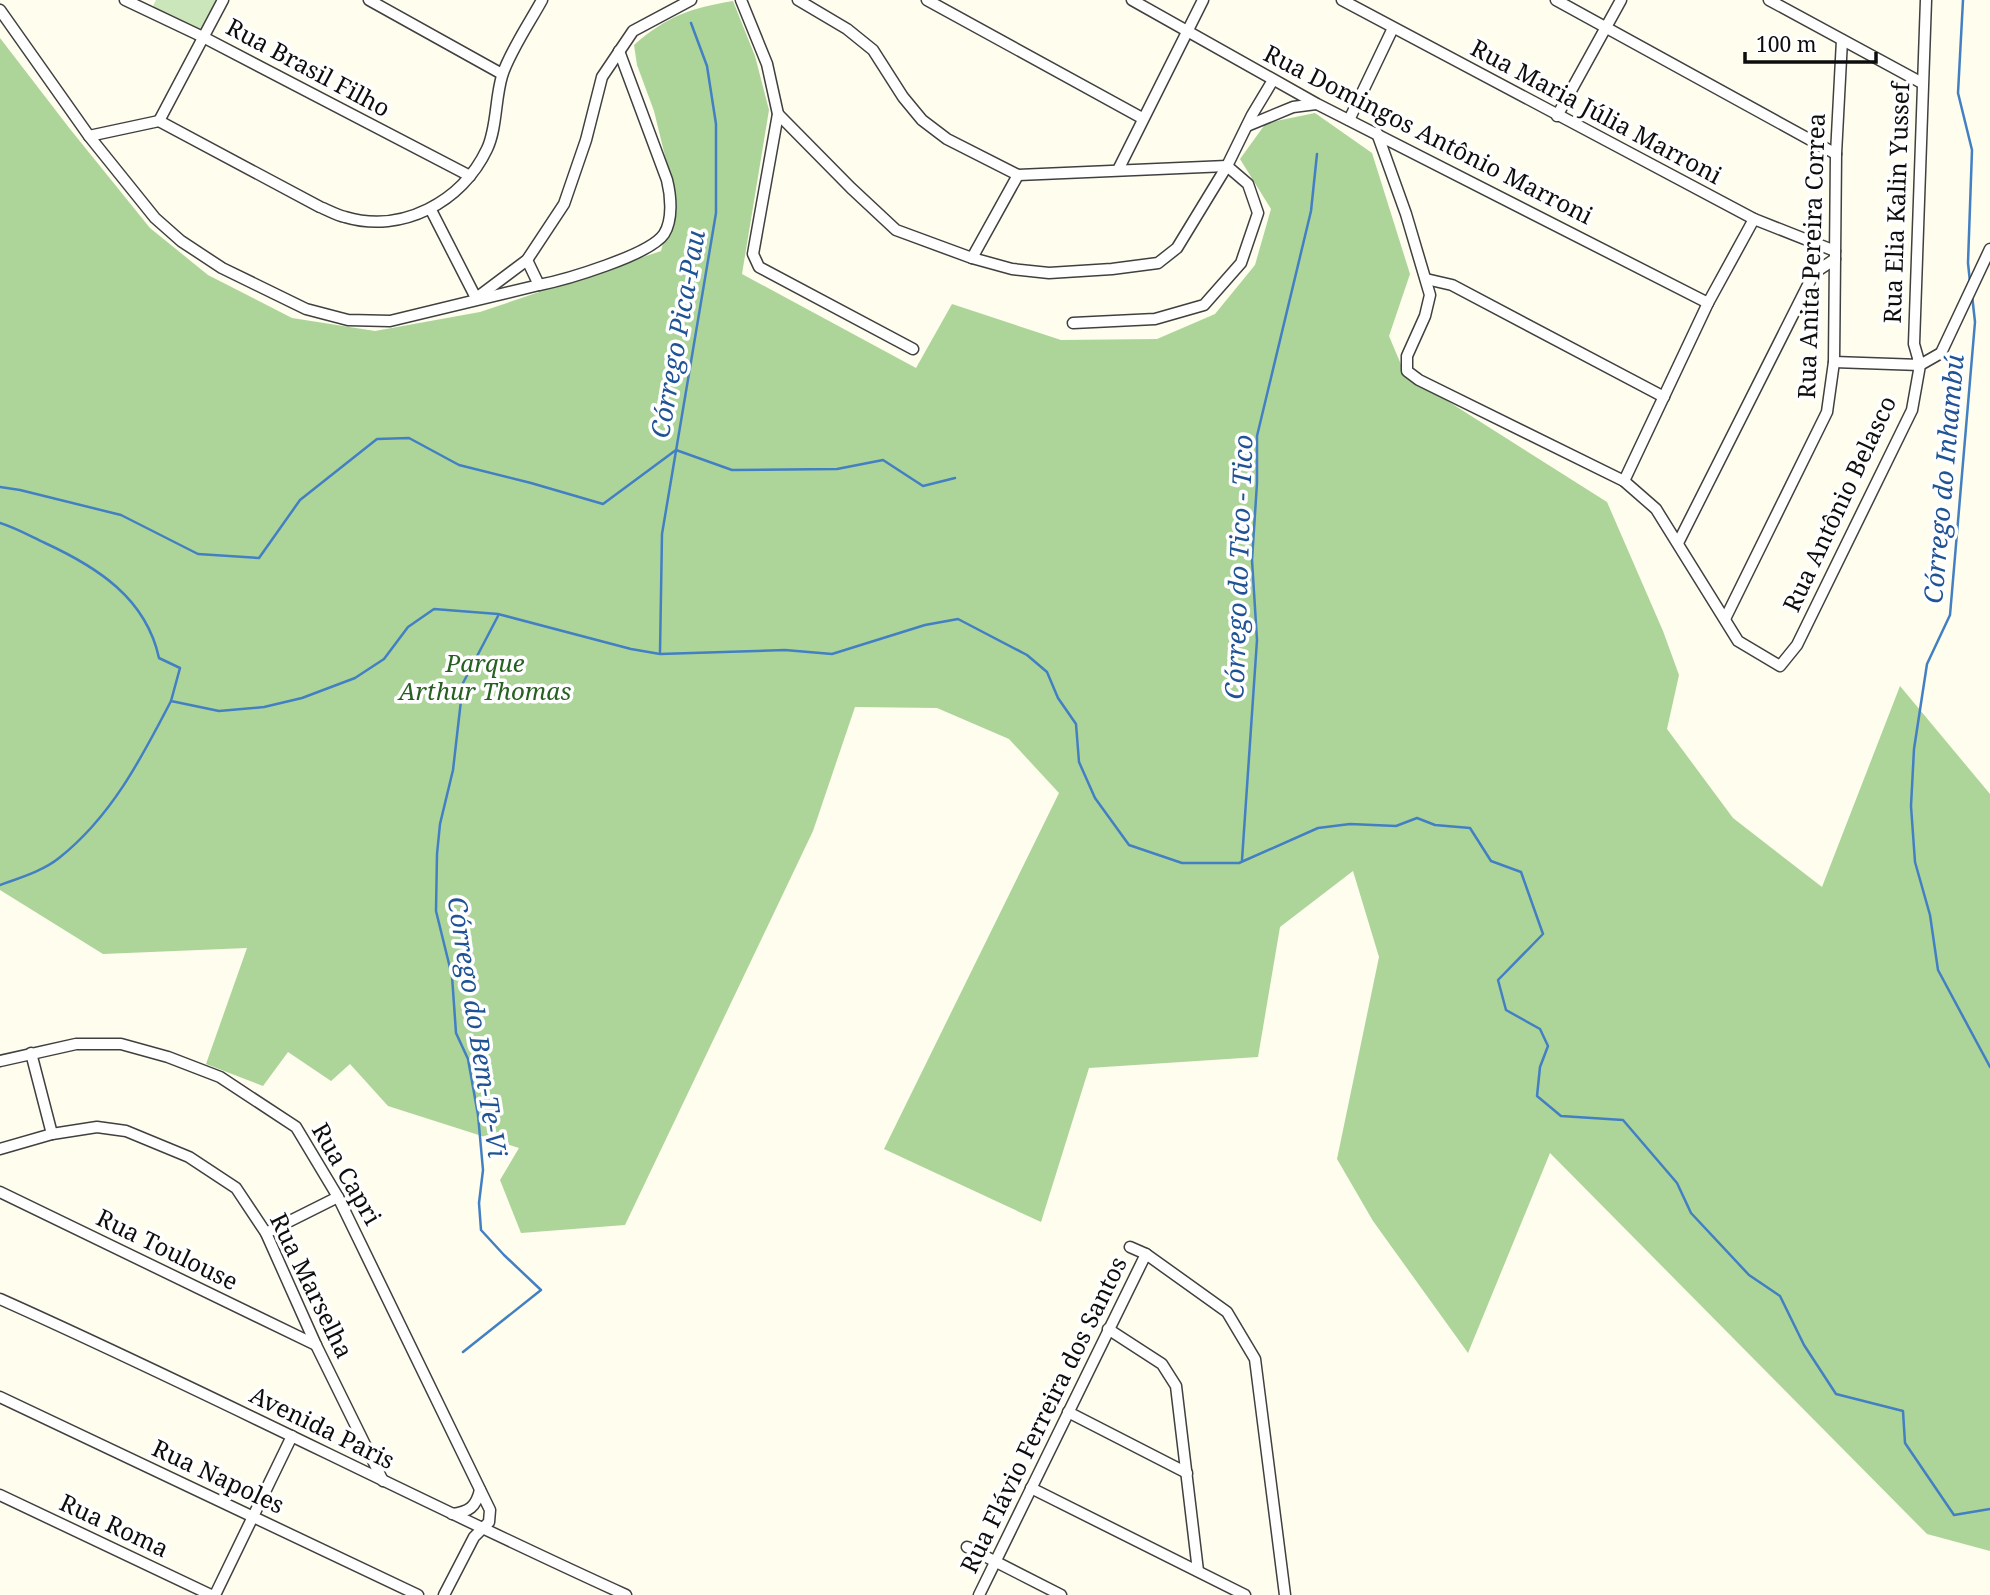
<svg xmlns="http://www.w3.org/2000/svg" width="1990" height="1595" viewBox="0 0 1990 1595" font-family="'Noto Serif',serif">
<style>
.green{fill:#cbe6ba}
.forest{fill:#add59a}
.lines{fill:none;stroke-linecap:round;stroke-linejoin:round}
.stream{stroke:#437fc3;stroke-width:2.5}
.minor-casing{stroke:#404040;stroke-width:13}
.minor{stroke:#fff;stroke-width:10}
.labels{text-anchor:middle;stroke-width:7;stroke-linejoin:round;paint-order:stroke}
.street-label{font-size:24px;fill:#0d0d0d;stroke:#fff}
.park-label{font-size:24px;font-style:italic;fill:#276022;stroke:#fff}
.water-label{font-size:26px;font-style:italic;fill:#1f5395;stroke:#fff}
</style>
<rect width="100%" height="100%" fill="#fefdee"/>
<path class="green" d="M156,0H218L201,34L152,8Z"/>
<path class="forest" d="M733,1L755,56L769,110L742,274L916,368L952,304L1061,340L1157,339L1215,314L1255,265L1271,209L1240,159L1266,123L1315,113L1372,153L1410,274L1389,336L1405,374L1607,502L1663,631L1679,675L1667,729L1733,818L1822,887L1900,686L1990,794V1551L1927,1534L1550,1153L1468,1353L1373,1221L1337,1159L1379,957L1353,871L1280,927L1258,1057L1089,1068L1041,1222L884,1149L1059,793L1009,739L937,708L855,707L813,831L625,1225L521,1233L500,1180L519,1148L388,1106L350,1064L331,1081L288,1052L263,1086L206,1064L247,948L103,954L0,890V38L70,129L150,228L208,275L292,318L375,331L480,312L661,251L675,197L654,111L637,65L634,45C667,16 691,8 733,1Z"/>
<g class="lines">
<g class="stream">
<path d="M1963,0L1958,93L1972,150L1968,263L1970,282"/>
<path d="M1972,295L1975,322L1950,615L1927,664L1914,749L1911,806L1915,862L1930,915L1938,970L1990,1067"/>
<path d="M0,487L20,490L121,515L198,554L259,558L300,500L377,439L409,438L459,465L531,483L603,504L676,450L732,470L837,469L883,460L923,486L955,478"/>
<path d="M0,523C16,528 30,536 45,543C97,567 146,598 159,658L180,668L171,701L219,711L264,707L302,698L355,678L384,659L408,627L434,609L498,614L631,649L660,654L785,650L832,654L925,625L958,619L1027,655L1047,672L1058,698L1076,724L1079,762L1095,798L1129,845L1182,863H1239L1318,828L1350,824L1396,826L1417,818L1435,825L1470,828L1491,861L1521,872L1543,934L1498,980L1506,1010L1540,1029L1548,1046L1540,1067L1537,1096L1561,1116L1623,1120L1677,1183L1691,1213L1749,1275L1780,1296L1804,1345L1836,1394L1903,1411L1905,1443L1954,1515L1990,1509"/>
<path d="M660,652L662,534L716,213V124L707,66L691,23"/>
<path d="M1242,860L1257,640L1252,560L1257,483V436L1311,211L1317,154"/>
<path d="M0,885C19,878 43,871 59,858C111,817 141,759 171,701"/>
<path d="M463,1352L541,1290L504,1255L481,1230L479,1203L483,1170L478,1115L468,1059L456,1033L452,976L436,911L437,854L440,824L453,770L463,683L498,616"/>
</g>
<defs>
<g id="minor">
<path d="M125,0L203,37L470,176"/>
<path d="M369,0L502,74"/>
<path d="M741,0L767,64L778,114L753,254L759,267L913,349"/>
<path d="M798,0L847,29L873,50L903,97L922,120L947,139L1018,175L1227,166"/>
<path d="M927,0L1142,118"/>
<path d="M1132,0L1317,104L1708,303"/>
<path d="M1342,0L1754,219L1835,251"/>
<path d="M1556,0L1836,154"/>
<path d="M1769,0L1922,83"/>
<path d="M0,10L89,136L155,218L181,241L222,268L306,309L348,320L390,321L539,285"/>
<path d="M778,114L851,188L896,230L972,258L1012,269L1049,273L1112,269L1158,263L1177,248L1227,166L1252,115L1273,80"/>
<path d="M1557,116L1621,0"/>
<path d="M1349,120L1393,28"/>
<path d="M159,121L223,0"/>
<path d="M1247,126L1293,107L1316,104"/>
<path d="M1377,133L1406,214L1430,295L1425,316L1407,356V371L1419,380L1624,481L1656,509L1738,641L1780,666L1797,645L1912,410L1920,365L1941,353L1990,249"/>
<path d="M89,136L159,121L320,207C328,210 336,215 345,217C402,234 462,202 487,149C497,128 495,99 502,76C509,53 530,22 542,0"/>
<path d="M1118,170L1203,0"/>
<path d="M431,210L476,298"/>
<path d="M972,258L1018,175"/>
<path d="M527,260L539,285C565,280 650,255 664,234C673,220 671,196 667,180L619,51"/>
<path d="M1426,279L1452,285L1664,397"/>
<path d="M479,296L527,260L564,204L586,140L602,77L633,31L691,0"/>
<path d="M1073,323L1155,319L1204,305L1241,263L1258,213L1248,184L1227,166"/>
<path d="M1834,362L1920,365L1914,344L1926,0"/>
<path d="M1624,481L1708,303L1754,219"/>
<path d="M1678,543L1814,273L1835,259"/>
<path d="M1725,619L1827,412L1834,362L1836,154L1842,40"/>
<path d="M31,1053L52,1134"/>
<path d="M0,1061L76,1044H121L168,1057L220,1077L296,1127L338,1197L490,1510L489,1522L474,1537L444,1595"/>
<path d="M0,1149L52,1134L97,1127L126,1131L189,1157L236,1188L266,1233L316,1345L383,1481"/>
<path d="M0,1192L316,1345"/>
<path d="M266,1233L338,1197"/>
<path d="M1130,1247L1146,1254L1227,1312L1255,1359L1285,1595"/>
<path d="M0,1299C211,1393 416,1500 626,1595"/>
<path d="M1108,1329L1162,1364L1176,1386L1198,1571"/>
<path d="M0,1397L418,1595"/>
<path d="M1068,1412L1187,1473"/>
<path d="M1031,1488L1245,1595"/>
<path d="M0,1495L211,1595"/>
<path d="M452,1514C469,1512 476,1507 480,1490"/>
<path d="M967,1547L1061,1595"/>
<path d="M215,1595L292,1436"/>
<path d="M979,1595L1146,1254"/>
</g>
</defs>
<use href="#minor" class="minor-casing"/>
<use href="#minor" class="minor"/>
</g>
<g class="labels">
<g class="street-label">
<text transform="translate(308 68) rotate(28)" y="8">Rua Brasil Filho</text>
<text transform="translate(1596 112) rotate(28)" y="8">Rua Maria Júlia Marroni</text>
<text transform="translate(1428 135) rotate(27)" y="8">Rua Domingos Antônio Marroni</text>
<text transform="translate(1897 203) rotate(-88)" y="8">Rua Elia Kalin Yussef</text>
<text transform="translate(1812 256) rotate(-88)" y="8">Rua Anita Pereira Correa</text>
<text transform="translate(1840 504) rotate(-65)" y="8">Rua Antônio Belasco</text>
<text transform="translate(346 1174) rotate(60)" y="8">Rua Capri</text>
<text transform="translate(167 1250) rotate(26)" y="8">Rua Toulouse</text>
<text transform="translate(311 1286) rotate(64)" y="8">Rua Marselha</text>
<text transform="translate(1044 1415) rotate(-64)" y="8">Rua Flávio Ferreira dos Santos</text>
<text transform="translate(322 1428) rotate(26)" y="8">Avenida Paris</text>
<text transform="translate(218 1477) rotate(25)" y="8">Rua Napoles</text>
<text transform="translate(114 1526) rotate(25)" y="8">Rua Roma</text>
</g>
<g class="park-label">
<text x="485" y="672">Parque<tspan x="485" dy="28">Arthur Thomas</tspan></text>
</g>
<g class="water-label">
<text transform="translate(678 334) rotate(-80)" y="9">Córrego Pica-Pau</text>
<text transform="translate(1944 479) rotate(-85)" y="9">Córrego do Inhambú</text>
<text transform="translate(1239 567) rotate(-88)" y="9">Córrego do Tico - Tico</text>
<text transform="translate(477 1027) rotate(81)" y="9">Córrego do Bem-Te-Vi</text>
</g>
</g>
<path d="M1745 52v10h131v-10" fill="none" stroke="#0d0d0d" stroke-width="3.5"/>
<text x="1756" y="52" font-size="21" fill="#0d0d0d" stroke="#ffffff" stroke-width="5" paint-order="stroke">100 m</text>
</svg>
